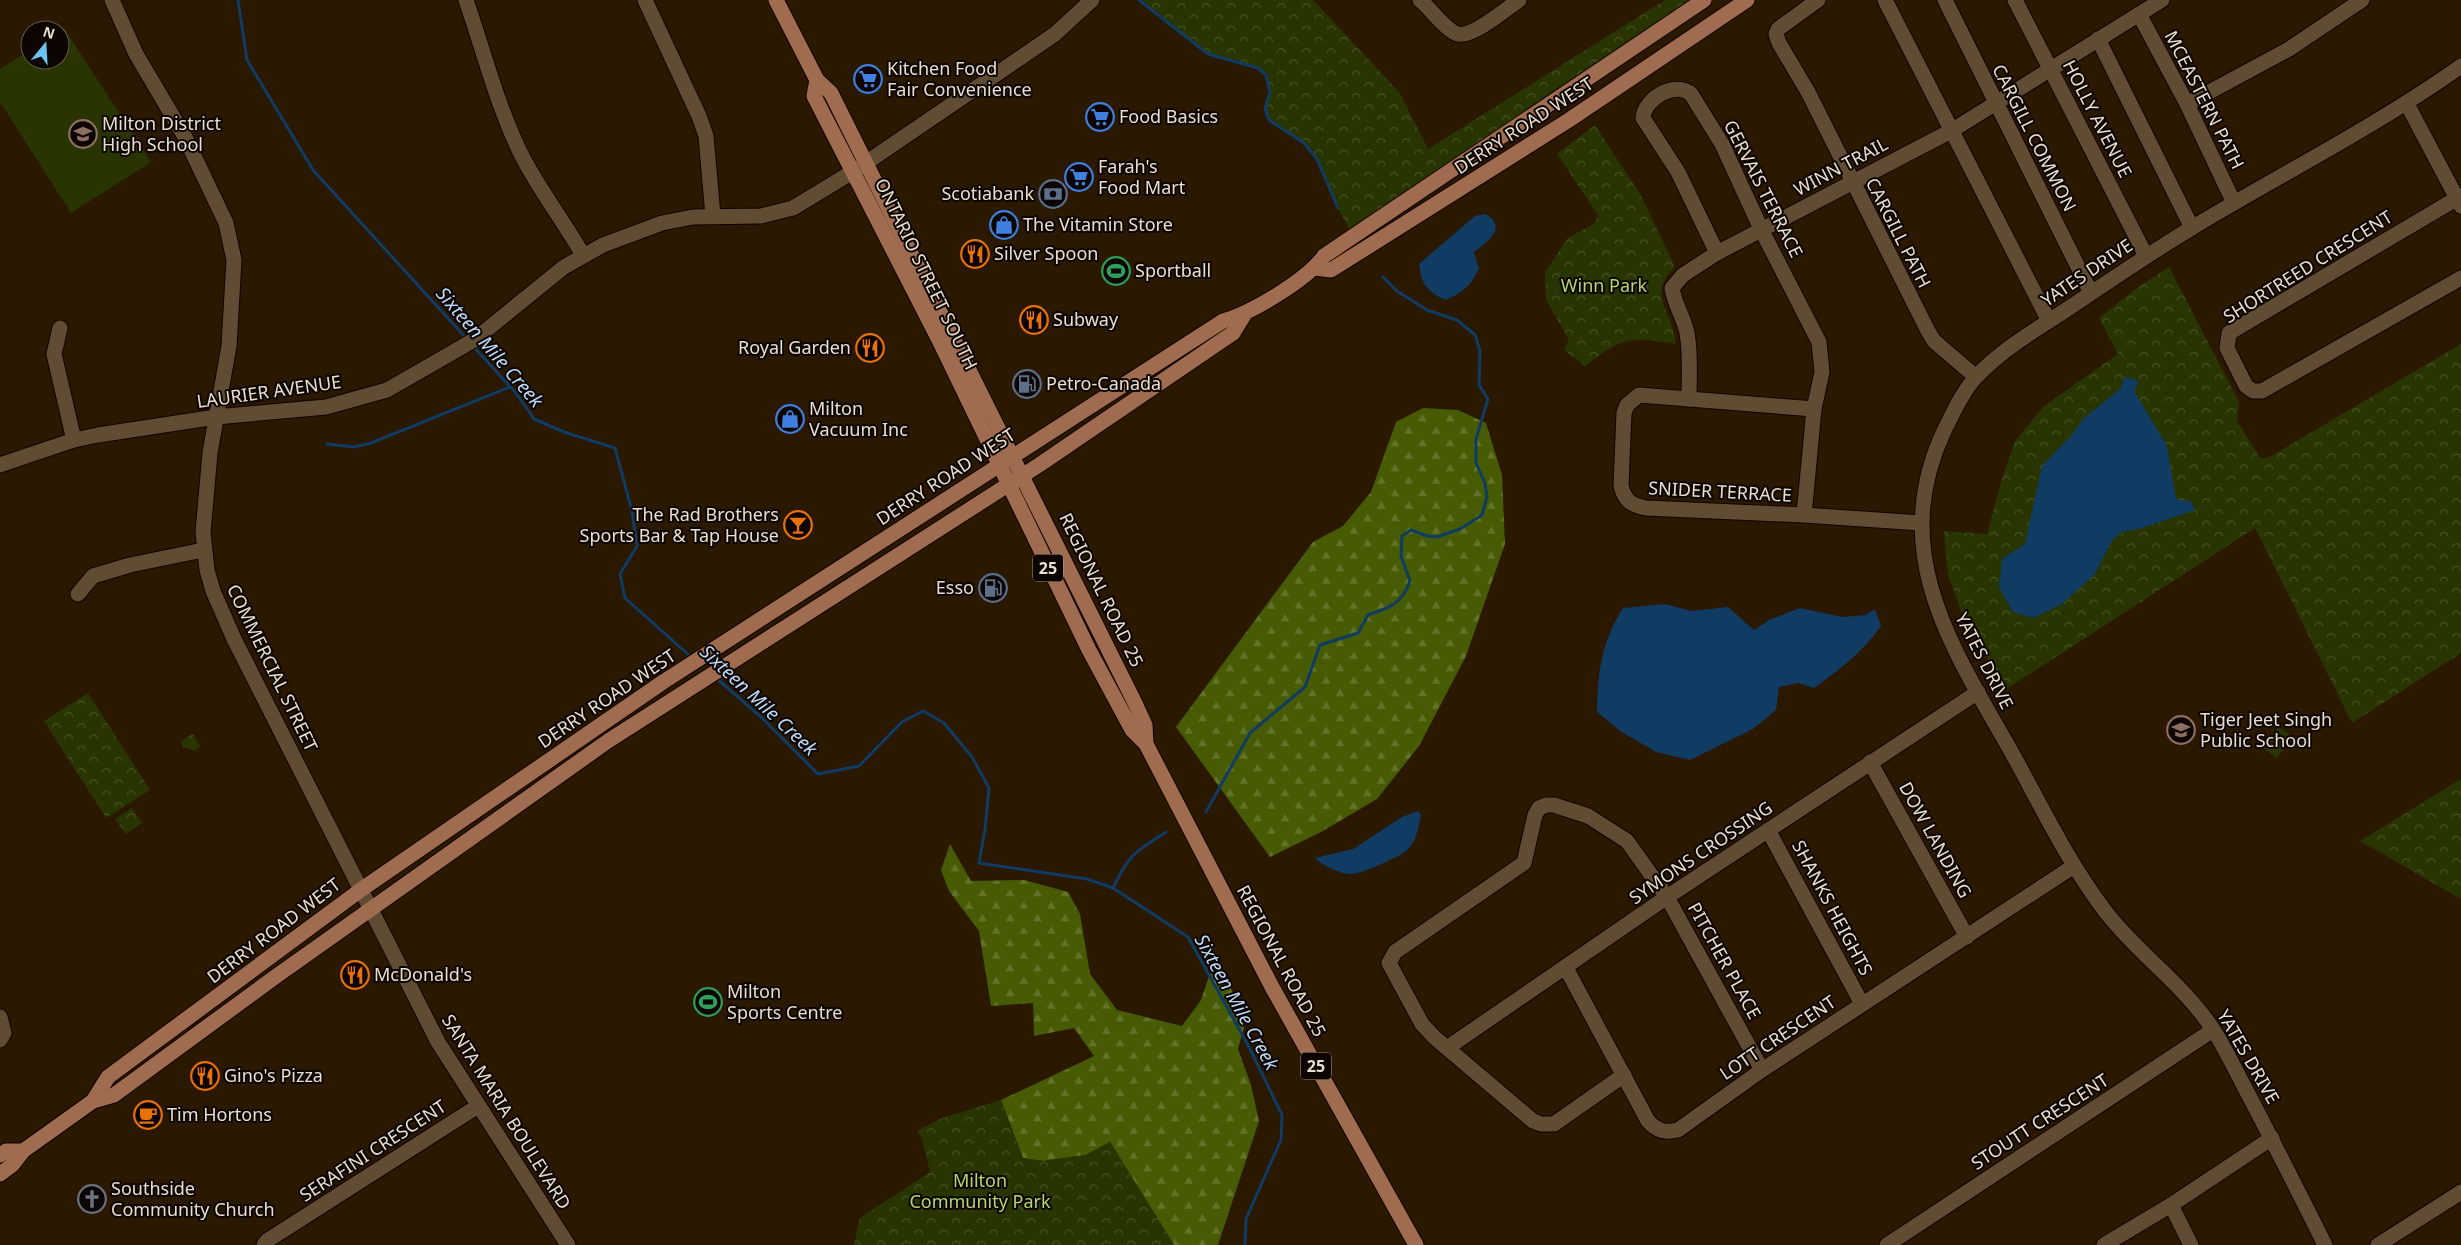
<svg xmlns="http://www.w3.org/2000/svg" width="2461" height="1245" viewBox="0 0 2461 1245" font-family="'Noto Sans',sans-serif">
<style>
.grass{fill:#283500}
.forest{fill:url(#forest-firs)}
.park{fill:url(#park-crowns)}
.water{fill:#103b63}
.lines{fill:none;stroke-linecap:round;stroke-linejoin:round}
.stream{stroke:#103b63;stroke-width:3}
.minor-casing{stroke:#110300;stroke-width:17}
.major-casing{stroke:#110300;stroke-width:17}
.minor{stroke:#604c32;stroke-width:15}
.major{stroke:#9f6c4f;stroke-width:15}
.labels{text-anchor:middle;stroke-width:4;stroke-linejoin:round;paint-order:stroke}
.shield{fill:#0c0501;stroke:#a79d91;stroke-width:1}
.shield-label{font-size:16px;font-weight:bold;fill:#eadecf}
.poi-label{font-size:18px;fill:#eadecf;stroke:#0c0501;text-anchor:start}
.street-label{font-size:18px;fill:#eadecf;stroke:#0c0501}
.park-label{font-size:18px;fill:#b7d66e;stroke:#0c0501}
.water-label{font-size:19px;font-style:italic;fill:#bddafa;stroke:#0c0501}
</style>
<defs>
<pattern id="forest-firs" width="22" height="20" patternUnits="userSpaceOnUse" patternTransform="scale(1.25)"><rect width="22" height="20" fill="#475b04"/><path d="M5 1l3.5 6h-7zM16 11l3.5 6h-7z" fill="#627228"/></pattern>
<pattern id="park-crowns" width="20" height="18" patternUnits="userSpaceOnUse" patternTransform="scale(1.25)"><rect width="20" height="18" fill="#283500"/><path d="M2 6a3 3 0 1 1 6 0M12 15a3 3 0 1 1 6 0" fill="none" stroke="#475224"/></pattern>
</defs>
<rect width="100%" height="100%" fill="#2a1800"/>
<path class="grass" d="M64,28L151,162L71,213L0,102V69L30,50V60H60V31Z"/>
<g class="forest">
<path d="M1423,408L1458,410L1486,423L1502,475L1505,544L1466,656L1419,746L1377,799L1321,832L1270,857L1176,727L1313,542L1343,526L1371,492L1396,422Z"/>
<path d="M950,844L971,881L1024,880L1068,892L1080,914L1090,974L1117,1010L1182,1026L1201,1000L1210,973L1228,982L1246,1020L1238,1049L1251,1085L1259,1121L1218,1245H1174L1110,1142L1086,1155L1043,1161L1023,1158L1001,1100L1094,1056L1074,1028L1034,1036L1033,1003L991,1006L979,931L949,891L941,870Z"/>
</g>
<g class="park">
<path d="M1140,0H1313L1400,93L1428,149L1665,0H1714L1354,239L1338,208L1317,159L1304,143L1269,120L1265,108L1270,92L1266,74L1258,68L1208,54Z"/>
<path d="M1595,125L1640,194L1675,266C1646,297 1673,311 1676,344C1629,336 1623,337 1585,366L1564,350L1569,340L1546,299L1545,272L1568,238L1595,223L1598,215L1557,154Z"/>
<path d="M2169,267L2239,402L2237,421L2260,458H2268L2461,344V653L2352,723L2255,528L2005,690L1962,613L1948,575L1944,531L1987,534L2002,479L2015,441L2044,406L2118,354L2099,318L2137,288Z"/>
<path d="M88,693L150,790L106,818L44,721Z"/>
<path d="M2279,727L2293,737L2277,758L2263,748Z"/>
<path d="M193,734L200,747L195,751L183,747L181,741Z"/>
<path d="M2461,779V899L2360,841Z"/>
<path d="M132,808L142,823L126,834L115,819Z"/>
<path d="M1001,1100L1023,1158L1043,1161L1085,1155L1110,1142L1174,1245H854L860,1218L930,1172L922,1139L917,1131L942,1118Z"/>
</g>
<g class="water">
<path d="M1485,214C1509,226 1487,243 1474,252L1479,268C1472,285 1463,293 1445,300C1426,290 1422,285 1419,264L1475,216Z"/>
<path d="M2124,377L2139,381L2134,391L2167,446L2176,499L2191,502L2195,510L2142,528L2121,532L2112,541L2094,575L2062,604L2033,618L2013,612L1999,587L2002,559L2025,544L2042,466L2071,436L2083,419L2121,388Z"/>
<path d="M1665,604L1691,611L1728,607L1754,630L1769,620L1800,608L1842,617L1866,615L1875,609L1881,626C1863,652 1840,669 1814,688L1798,683L1779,687L1776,710L1753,729L1690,760L1656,752L1620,731L1597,712C1598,671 1601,643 1623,608Z"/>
<path d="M1418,811L1421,815C1418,828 1417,841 1407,850C1400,857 1359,875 1350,874C1340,874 1322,865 1315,858L1353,849L1402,817Z"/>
</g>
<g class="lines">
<g class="stream">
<path d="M238,0L247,60L313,170L466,338"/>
<path d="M1139,0L1208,54L1258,68L1266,75L1270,92L1265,108L1269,120L1304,143L1317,159L1338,208"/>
<path d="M472,345L516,393L534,419L564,432L615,448L632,511L637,546L620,574L625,598L691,657"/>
<path d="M327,444L354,447L371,443L510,387"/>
<path d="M715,677L762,718L818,774L859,766L902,722L923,711L944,723L972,757L989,788L985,829L979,863L1087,879L1113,888L1188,937L1249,1047L1282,1115L1281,1140L1246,1219L1245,1245"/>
<path d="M1206,812L1250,733L1305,687L1320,645L1358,633L1368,615C1389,608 1402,604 1410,581L1401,556L1402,536L1411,530L1427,536L1437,537L1460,529L1482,515L1487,497L1485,483L1476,463V439L1488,399L1479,385L1480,351L1475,335L1457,320L1427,310L1397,291L1383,277"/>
<path d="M1113,888C1129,854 1135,852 1166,832"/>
</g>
<defs>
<g id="minor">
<path d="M112,0L136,54L185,137L226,223L234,260L229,346L210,453L203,532L207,570L213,591L234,639L438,1042L568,1245"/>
<path d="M466,0C484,52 498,109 523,158C541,192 564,222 583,255"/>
<path d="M645,0L699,116L706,136L713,216"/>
<path d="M1420,0C1432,10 1442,26 1455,33C1469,41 1506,9 1519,0"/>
<path d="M1818,0L1778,29L1776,34L1779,43L1808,92L1928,331L1934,341L1976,377"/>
<path d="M1885,0L2049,321"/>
<path d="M1945,0L2091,293"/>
<path d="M2015,0L2146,256"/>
<path d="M2139,14L2187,104L2234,203"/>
<path d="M2098,39L2192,228"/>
<path d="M2187,104L2289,49L2362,0"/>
<path d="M2407,104L2461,206"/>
<path d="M2461,196L2229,333L2227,348L2246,386L2253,391H2262L2461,278"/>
<path d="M1717,253L1678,172L1643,118C1644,99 1675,80 1691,94L1722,144L1762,231L1819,342L1822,372L1814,409L1804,515"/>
<path d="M60,328L54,354L74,440"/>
<path d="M1689,399C1689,377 1691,354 1687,333C1684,317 1674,304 1672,288L1683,275L1717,253L1951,131L2162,0"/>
<path d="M1814,409L1639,395L1627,405L1624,413L1621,486C1625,501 1631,505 1646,508L1804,515L1921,523"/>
<path d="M0,465L74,440L98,435L216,417L326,407L387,390L474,340L564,267L603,245L662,223L693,217L761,216L793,208L854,171L1023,56L1055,34L1092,0"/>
<path d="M78,594L93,576L130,565L203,550"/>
<path d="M1870,762L1967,937"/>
<path d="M1768,830L1862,1004"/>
<path d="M1566,968L1648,1121C1657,1131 1665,1133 1678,1130L1762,1070L2074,866"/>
<path d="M0,1017L4,1033L0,1040"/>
<path d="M1447,1048L1667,897L1978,692"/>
<path d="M1624,1075L1554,1124H1541L1533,1121L1434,1037L1422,1024L1389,963L1395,952L1524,863L1535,815L1539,808L1546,805H1554L1588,816L1627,841L1667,897L1762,1070"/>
<path d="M2171,1205L2191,1245"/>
<path d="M264,1245L268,1240L478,1106"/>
<path d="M1887,1245L2213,1030"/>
<path d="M2104,1245L2171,1205L2272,1138"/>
<path d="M2325,1245C2299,1193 2273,1141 2246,1090C2235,1070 2225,1047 2212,1028C2183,984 2137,953 2105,911C2070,865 2044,812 2017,762C1957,654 1885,557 1944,431C1953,413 1963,391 1976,377C2005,346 2043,326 2078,302C2115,277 2152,252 2190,229C2281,174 2375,127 2461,66"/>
<path d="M2378,1245L2461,1192"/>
</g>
<g id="major">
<path d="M776,0L817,80L831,93L1135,703L1145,725L1146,744"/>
<path d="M817,80L814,96L939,340L1089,650L1132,730L1146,744L1272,987L1416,1245"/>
<path d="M1315,268L1331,270L1569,120L1747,0"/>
<path d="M93,1101L108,1077L362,889L663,682L1223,321C1251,313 1307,280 1324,256L1704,0"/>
<path d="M0,1155L6,1151H23"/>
<path d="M0,1174L12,1165L23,1151L93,1101L114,1095L275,977L608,741L1039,465L1233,333L1244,315"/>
</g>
</defs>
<use href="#minor" class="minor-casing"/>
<use href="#major" class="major-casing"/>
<use href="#minor" class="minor"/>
<use href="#major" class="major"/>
</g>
<defs>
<symbol id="supermarket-ring" viewBox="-11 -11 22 22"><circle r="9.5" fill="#0c0501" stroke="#3f7fe0" stroke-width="1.5"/><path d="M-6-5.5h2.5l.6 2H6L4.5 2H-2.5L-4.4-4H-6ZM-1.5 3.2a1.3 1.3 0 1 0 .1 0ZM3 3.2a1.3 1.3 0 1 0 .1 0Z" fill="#3f7fe0"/></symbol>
<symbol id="school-ring" viewBox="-11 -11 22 22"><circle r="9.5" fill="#0c0501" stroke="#8d6e63" stroke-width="1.5"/><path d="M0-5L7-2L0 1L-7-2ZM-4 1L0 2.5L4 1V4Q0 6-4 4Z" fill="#8d6e63"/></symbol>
<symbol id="bank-ring" viewBox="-11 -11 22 22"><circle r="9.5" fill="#0c0501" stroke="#5c6f8a" stroke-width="1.5"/><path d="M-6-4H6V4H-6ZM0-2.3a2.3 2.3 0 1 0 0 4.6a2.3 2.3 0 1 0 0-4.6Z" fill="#5c6f8a"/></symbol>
<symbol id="shop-ring" viewBox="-11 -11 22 22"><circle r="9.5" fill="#0c0501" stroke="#3f7fe0" stroke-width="1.5"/><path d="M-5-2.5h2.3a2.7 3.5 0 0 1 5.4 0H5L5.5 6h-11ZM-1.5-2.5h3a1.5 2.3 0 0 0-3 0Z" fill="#3f7fe0"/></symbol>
<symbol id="restaurant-ring" viewBox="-11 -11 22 22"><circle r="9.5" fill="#0c0501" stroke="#e8710a" stroke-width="1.5"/><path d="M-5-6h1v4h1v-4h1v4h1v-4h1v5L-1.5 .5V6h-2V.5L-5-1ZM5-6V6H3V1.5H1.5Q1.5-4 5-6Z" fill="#e8710a"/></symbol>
<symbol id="stadium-ring" viewBox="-11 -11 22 22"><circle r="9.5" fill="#0c0501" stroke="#2e9e5b" stroke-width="1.5"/><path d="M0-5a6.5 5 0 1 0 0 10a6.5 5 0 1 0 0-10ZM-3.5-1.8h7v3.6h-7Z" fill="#2e9e5b"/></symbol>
<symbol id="fuel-ring" viewBox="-11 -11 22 22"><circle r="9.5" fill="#0c0501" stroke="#5c6f8a" stroke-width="1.5"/><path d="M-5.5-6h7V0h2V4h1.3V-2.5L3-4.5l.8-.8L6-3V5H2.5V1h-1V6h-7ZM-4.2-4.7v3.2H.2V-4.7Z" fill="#5c6f8a"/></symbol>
<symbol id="bar-ring" viewBox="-11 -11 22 22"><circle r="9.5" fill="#0c0501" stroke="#e8710a" stroke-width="1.5"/><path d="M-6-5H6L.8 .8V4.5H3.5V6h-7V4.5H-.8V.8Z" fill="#e8710a"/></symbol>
<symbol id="cafe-ring" viewBox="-11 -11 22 22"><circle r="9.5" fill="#0c0501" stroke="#e8710a" stroke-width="1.5"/><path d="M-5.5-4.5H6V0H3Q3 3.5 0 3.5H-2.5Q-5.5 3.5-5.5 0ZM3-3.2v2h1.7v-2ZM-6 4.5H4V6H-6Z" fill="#e8710a"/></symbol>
<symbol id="church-ring" viewBox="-11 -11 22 22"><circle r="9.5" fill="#0c0501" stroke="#6b7280" stroke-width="1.5"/><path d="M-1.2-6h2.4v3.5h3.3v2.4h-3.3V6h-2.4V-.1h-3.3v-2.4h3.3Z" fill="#6b7280"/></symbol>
</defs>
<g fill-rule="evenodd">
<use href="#supermarket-ring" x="852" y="63" width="32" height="32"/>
<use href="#supermarket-ring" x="1084" y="101" width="32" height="32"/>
<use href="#school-ring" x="67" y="118" width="32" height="32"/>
<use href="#supermarket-ring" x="1063" y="161" width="32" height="32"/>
<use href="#bank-ring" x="1037" y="178" width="32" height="32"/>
<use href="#shop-ring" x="988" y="209" width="32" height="32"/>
<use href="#restaurant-ring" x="959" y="238" width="32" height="32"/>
<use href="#stadium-ring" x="1100" y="255" width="32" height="32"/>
<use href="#restaurant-ring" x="1018" y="304" width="32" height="32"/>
<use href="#restaurant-ring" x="854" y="332" width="32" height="32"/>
<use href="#fuel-ring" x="1011" y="368" width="32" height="32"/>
<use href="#shop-ring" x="774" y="403" width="32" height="32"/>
<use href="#bar-ring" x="782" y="509" width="32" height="32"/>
<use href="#fuel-ring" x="977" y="572" width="32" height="32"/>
<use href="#school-ring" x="2165" y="714" width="32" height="32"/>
<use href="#restaurant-ring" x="339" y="959" width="32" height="32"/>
<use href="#stadium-ring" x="692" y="986" width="32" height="32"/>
<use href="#restaurant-ring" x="189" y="1060" width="32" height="32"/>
<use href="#cafe-ring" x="132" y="1099" width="32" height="32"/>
<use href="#church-ring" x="76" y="1183" width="32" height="32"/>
</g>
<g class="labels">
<g class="shield">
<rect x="1033" y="554.5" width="30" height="27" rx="4"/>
<rect x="1301" y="1052.5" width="30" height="27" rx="4"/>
</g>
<g class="shield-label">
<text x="1048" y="574">25</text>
<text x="1316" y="1072">25</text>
</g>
<g class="poi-label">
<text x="887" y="75">Kitchen Food<tspan x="887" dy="21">Fair Convenience</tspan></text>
<text x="1119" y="123">Food Basics</text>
<text x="102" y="130">Milton District<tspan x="102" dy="21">High School</tspan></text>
<text x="1098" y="173">Farah's<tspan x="1098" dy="21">Food Mart</tspan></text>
<text x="1034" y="200" text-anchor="end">Scotiabank</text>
<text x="1023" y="231">The Vitamin Store</text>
<text x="994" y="260">Silver Spoon</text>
<text x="1135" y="277">Sportball</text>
<text x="1053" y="326">Subway</text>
<text x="851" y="354" text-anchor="end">Royal Garden</text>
<text x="1046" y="390">Petro-Canada</text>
<text x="809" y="415">Milton<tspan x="809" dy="21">Vacuum Inc</tspan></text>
<text x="779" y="521" text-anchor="end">The Rad Brothers<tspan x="779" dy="21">Sports Bar &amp; Tap House</tspan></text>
<text x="974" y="594" text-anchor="end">Esso</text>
<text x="2200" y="726">Tiger Jeet Singh<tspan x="2200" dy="21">Public School</tspan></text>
<text x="374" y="981">McDonald's</text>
<text x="727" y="998">Milton<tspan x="727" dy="21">Sports Centre</tspan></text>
<text x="224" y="1082">Gino's Pizza</text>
<text x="167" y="1121">Tim Hortons</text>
<text x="111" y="1195">Southside<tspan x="111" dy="21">Community Church</tspan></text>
</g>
<g class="street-label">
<text transform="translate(2204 100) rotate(63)" y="6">MCEASTERN PATH</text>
<text transform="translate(2097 119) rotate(63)" y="6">HOLLY AVENUE</text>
<text transform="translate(1524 126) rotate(-33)" y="6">DERRY ROAD WEST</text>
<text transform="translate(2034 138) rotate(63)" y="6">CARGILL COMMON</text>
<text transform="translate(1841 167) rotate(-28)" y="6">WINN TRAIL</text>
<text transform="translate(1763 189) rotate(63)" y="6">GERVAIS TERRACE</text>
<text transform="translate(1898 233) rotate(63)" y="6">CARGILL PATH</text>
<text transform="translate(2308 267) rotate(-32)" y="6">SHORTREED CRESCENT</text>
<text transform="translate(2087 273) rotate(-34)" y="6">YATES DRIVE</text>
<text transform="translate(926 274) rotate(64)" y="6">ONTARIO STREET SOUTH</text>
<text transform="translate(269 392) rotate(-8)" y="6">LAURIER AVENUE</text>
<text transform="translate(946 477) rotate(-33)" y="6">DERRY ROAD WEST</text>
<text transform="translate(1720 492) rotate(3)" y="6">SNIDER TERRACE</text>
<text transform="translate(1101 590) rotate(64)" y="6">REGIONAL ROAD 25</text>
<text transform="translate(1984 661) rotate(63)" y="6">YATES DRIVE</text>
<text transform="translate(272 668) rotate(64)" y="6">COMMERCIAL STREET</text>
<text transform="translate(607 699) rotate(-34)" y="6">DERRY ROAD WEST</text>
<text transform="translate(1935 840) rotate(61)" y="6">DOW LANDING</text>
<text transform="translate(1701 853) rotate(-34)" y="6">SYMONS CROSSING</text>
<text transform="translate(1832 908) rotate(62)" y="6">SHANKS HEIGHTS</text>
<text transform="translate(274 931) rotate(-37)" y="6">DERRY ROAD WEST</text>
<text transform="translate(1281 961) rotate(62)" y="6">REGIONAL ROAD 25</text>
<text transform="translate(1724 961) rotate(61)" y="6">PITCHER PLACE</text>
<text transform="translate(1778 1038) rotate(-34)" y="6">LOTT CRESCENT</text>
<text transform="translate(2248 1057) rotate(60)" y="6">YATES DRIVE</text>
<text transform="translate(506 1112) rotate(58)" y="6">SANTA MARIA BOULEVARD</text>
<text transform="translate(2040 1122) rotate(-33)" y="6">STOUTT CRESCENT</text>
<text transform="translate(373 1151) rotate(-33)" y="6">SERAFINI CRESCENT</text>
</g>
<g class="park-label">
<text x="1604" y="292">Winn Park</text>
<text x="980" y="1187">Milton<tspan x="980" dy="21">Community Park</tspan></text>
</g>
<g class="water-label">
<text transform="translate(490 347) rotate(49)" y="7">Sixteen Mile Creek</text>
<text transform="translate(759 700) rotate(43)" y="7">Sixteen Mile Creek</text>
<text transform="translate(1237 1002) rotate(61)" y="7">Sixteen Mile Creek</text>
</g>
</g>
<g transform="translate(45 45) rotate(18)"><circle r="24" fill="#0c0501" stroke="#655c53"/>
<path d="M0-4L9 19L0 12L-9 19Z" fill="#6ac3f1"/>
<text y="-8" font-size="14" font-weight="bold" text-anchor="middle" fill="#eadecf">N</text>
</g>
</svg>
